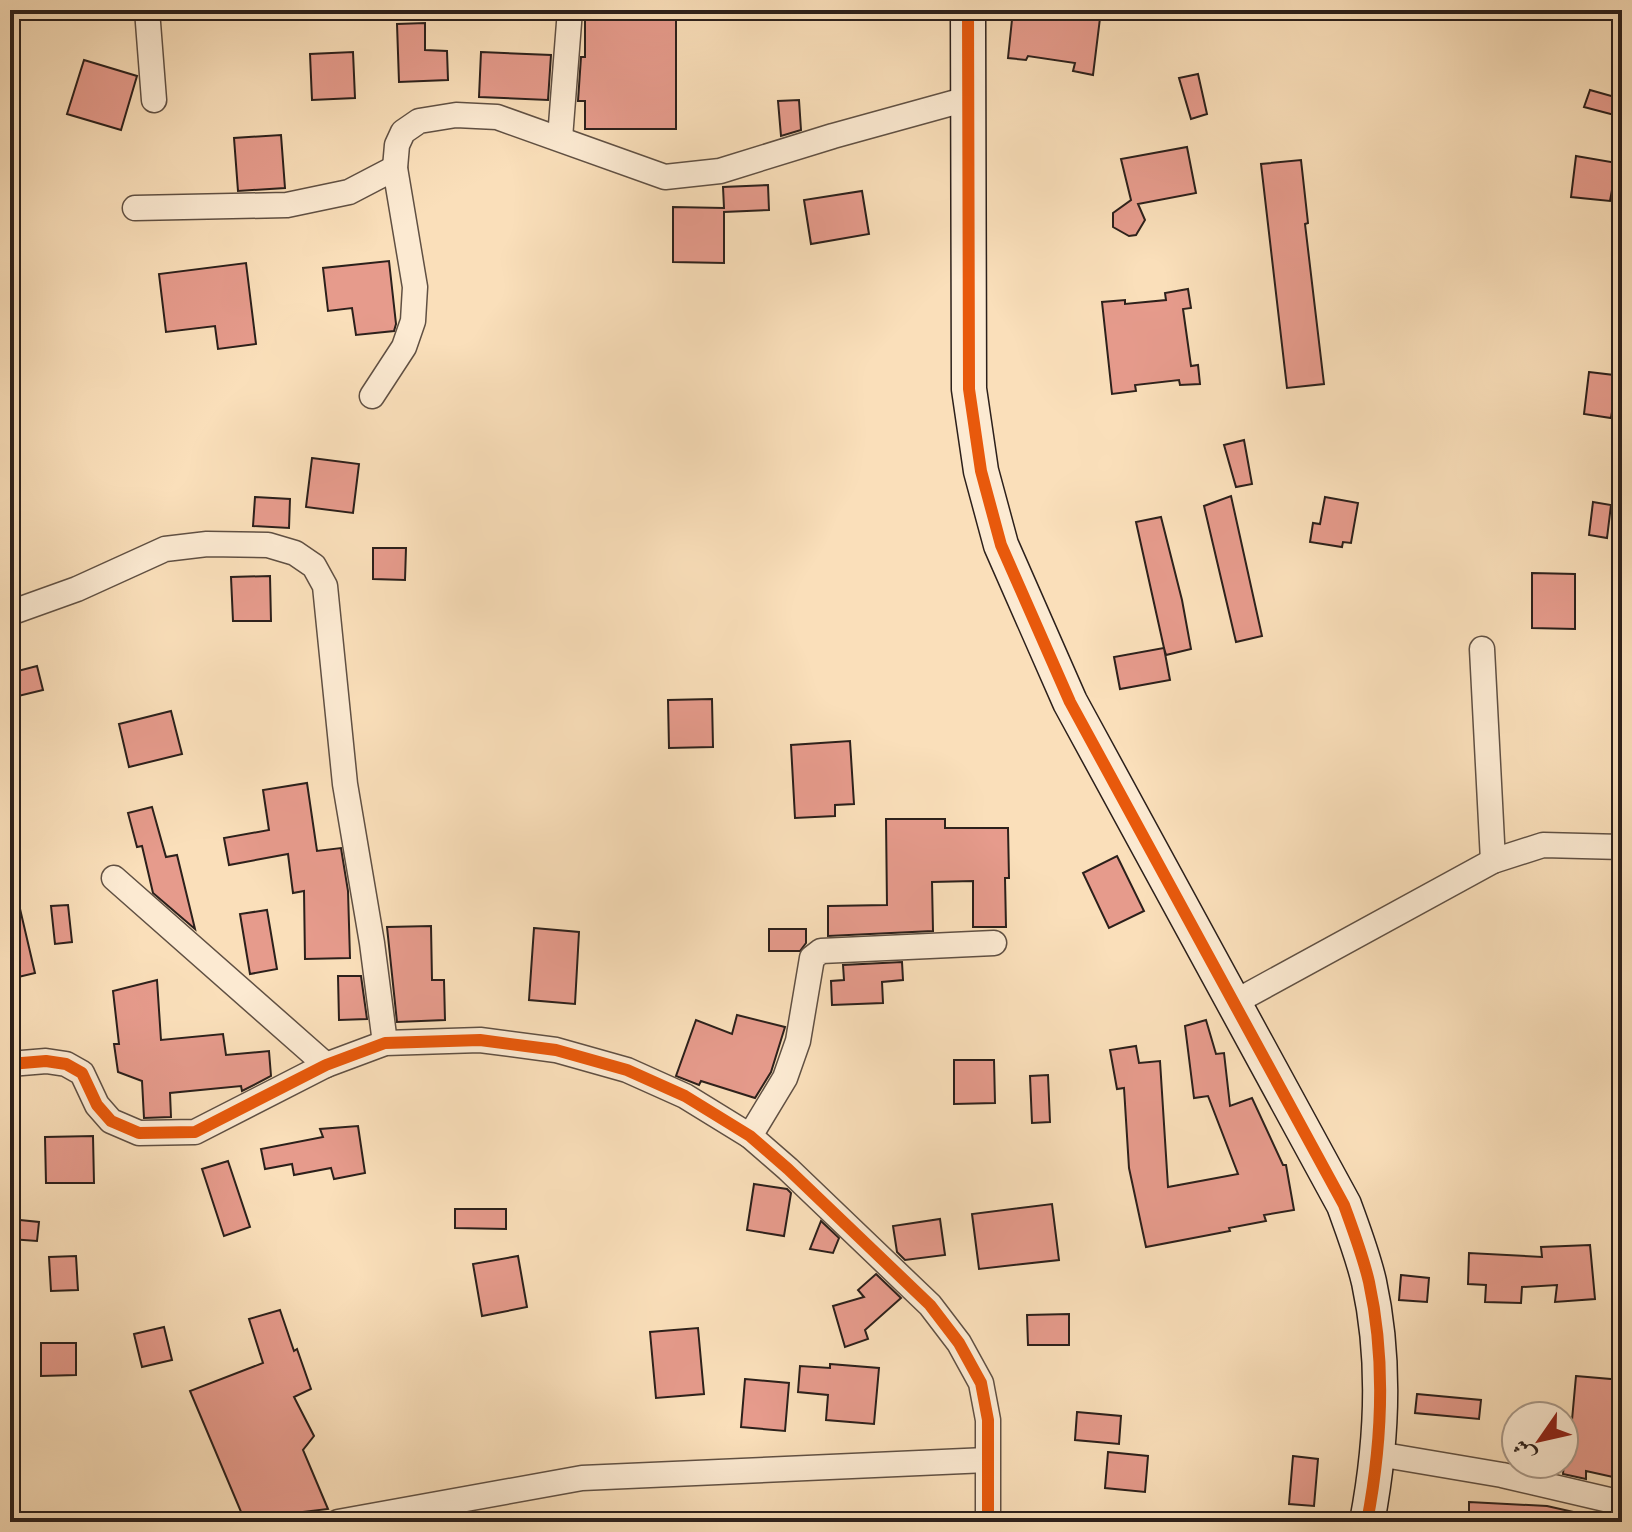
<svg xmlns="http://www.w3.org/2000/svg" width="1632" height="1532" viewBox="0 0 1632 1532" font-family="Alegreya,Amiri,serif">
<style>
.building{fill:#e69b8c;stroke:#2c201b;stroke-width:2}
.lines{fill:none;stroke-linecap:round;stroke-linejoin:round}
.street-casing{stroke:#605043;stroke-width:27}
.secondary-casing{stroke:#2c201b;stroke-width:37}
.street{stroke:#fcead2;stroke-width:24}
.secondary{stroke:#fcead2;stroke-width:34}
.cycleway-casing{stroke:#fcead2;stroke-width:17}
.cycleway{stroke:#e8590c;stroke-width:12}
</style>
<rect width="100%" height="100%" fill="#fadfba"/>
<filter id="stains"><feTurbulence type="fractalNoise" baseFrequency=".0025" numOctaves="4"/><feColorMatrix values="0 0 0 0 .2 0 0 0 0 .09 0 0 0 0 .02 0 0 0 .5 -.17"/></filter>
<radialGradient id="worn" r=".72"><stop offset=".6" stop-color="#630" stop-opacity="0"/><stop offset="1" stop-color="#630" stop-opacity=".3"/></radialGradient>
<g class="building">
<path d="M585,10H676V129H585V101H578L581,57H585Z"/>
<path d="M1013,10H1101L1093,75L1073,71L1075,63L1028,56L1026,60L1008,58Z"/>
<path d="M425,23V50L447,51L448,80L399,82L397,24Z"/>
<path d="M353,52L355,98L312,100L310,54Z"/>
<path d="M481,52L551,55L548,100L479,97Z"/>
<path d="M84,60L137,76L121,130L67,114Z"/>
<path d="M1198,74L1207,114L1191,119L1179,78Z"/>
<path d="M1590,90L1622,99V117L1584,107Z"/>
<path d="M799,100L801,130L781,136L778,101Z"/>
<path d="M281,135L285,188L238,191L234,138Z"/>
<path d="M1187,147L1196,193L1138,204L1145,220L1136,235L1129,236L1113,227V213L1131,200L1121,159Z"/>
<path d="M1576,156L1617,163L1610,201L1571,197Z"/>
<path d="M1301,160L1308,223L1305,224L1324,384L1287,388L1261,164Z"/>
<path d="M768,185L769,210L724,212V263L673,262V207L724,208L723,187Z"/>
<path d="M862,191L869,234L811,244L804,200Z"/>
<path d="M389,261L396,324L394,331L356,335L352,308L328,311L323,268Z"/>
<path d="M246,263L256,344L218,349L215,326L166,332L159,274Z"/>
<path d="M1188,289L1191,308L1183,309L1191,366L1198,365L1200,384L1180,385L1179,380L1135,385L1136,391L1112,394L1102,302L1125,300V304L1166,300L1165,293Z"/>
<path d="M1589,372L1622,376L1621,414L1612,412L1611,418L1584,414Z"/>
<path d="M1244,440L1252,484L1236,487L1224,445Z"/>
<path d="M312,458L359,464L353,513L306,507Z"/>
<path d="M1231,496L1262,636L1236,642L1204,506Z"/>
<path d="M255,497L290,499L289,528L253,526Z"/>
<path d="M1325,497L1358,503L1351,543L1343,542L1342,547L1310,542L1313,523L1320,524Z"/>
<path d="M1593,502L1611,505L1607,538L1589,535Z"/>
<path d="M1161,517L1182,600L1191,649L1166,655L1164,648L1170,680L1120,689L1114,657L1164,648L1136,522Z"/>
<path d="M373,548H406L405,580L373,579Z"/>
<path d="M1532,573L1575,574V629L1532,628Z"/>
<path d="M270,576L271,621H233L231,577Z"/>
<path d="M37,666L43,690L10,698V673Z"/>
<path d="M712,699L713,747L669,748L668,700Z"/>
<path d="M171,711L182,754L129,767L119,724Z"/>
<path d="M850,741L854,804L835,805V816L795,818L791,745Z"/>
<path d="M307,783L317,851L341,848L348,891L350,958L305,959L304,891L293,893L288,854L229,865L224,838L269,830L263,790Z"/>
<path d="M152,807L166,857L177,855L195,929L153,893L142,846L137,847L128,813Z"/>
<path d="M886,819H945V828H1008L1009,878H1005L1006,927H973V881L932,882L933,931L828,936V906L887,905Z"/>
<path d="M1117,856L1144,911L1109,928L1083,873Z"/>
<path d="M10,896H17L35,973L10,979Z"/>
<path d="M68,905L72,942L55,944L51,906Z"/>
<path d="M267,910L277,969L250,974L240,914Z"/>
<path d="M431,926L432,980H444L445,1020L397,1022L387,927Z"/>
<path d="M534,928L579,932L575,1004L529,1000Z"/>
<path d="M769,929H806V943L800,951H769Z"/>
<path d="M902,962L903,980L882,982L883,1003L832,1005L831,981L844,980L843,965Z"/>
<path d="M338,976H361L367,1019L339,1020Z"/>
<path d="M157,980L161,1040L223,1034L226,1055L269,1051L271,1076L242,1091L241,1086L170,1093L171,1117L144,1118L142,1081L118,1072L114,1044H119L113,991Z"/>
<path d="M737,1015L785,1027L771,1072L755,1098L701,1081L699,1085L676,1076L696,1020L732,1034Z"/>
<path d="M1206,1020L1216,1054L1224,1053L1230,1106L1252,1098L1283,1165H1286L1294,1210L1264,1215L1266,1221L1229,1228L1230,1231L1146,1247L1129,1168L1124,1088L1117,1089L1110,1050L1136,1046L1139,1063L1160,1061L1168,1187L1238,1174L1208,1096L1194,1098L1185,1026Z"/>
<path d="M954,1060H994L995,1103L954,1104Z"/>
<path d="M1048,1075L1050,1122L1032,1123L1030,1076Z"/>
<path d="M358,1126L365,1173L334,1179L331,1168L294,1175L292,1164L265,1169L261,1149L323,1137L320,1129Z"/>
<path d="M93,1136L94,1183H46L45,1137Z"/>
<path d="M228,1161L250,1227L224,1236L202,1169Z"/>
<path d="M754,1184L787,1189L791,1193L784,1236L747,1230Z"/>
<path d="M1052,1204L1059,1260L979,1269L972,1214Z"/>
<path d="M455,1209H506V1229L455,1228Z"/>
<path d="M10,1219L39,1222L37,1241L10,1239Z"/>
<path d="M940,1219L945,1255L905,1260L897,1252L893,1226Z"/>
<path d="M821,1221L839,1238L833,1253L810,1249Z"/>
<path d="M1590,1245L1595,1299L1555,1302L1557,1285L1522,1287L1521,1303L1485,1302L1486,1285L1468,1284L1469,1253L1542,1257L1541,1247Z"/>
<path d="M76,1256L78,1290L51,1291L49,1257Z"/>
<path d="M518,1256L527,1307L482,1316L473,1264Z"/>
<path d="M876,1274L901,1298L865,1330L868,1339L845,1347L833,1306L864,1297L858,1290Z"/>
<path d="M1401,1275L1429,1278L1427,1302L1399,1300Z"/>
<path d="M280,1310L294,1351L297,1349L311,1389L294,1397L314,1436L303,1450L328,1509L244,1519L190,1391L263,1363L249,1319Z"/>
<path d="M1069,1314V1345H1028L1027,1315Z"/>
<path d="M164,1327L172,1360L142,1367L134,1334Z"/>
<path d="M698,1328L704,1394L656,1398L650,1332Z"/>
<path d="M41,1343H76V1375L41,1376Z"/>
<path d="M830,1364L879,1368L874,1424L826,1420L828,1395L798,1392L800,1366L830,1368Z"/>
<path d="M1576,1376L1622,1380V1479L1586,1471V1479L1563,1474L1567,1430L1571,1431Z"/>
<path d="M745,1379L789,1383L785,1431L741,1427Z"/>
<path d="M1417,1394L1481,1400L1479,1419L1415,1413Z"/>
<path d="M1077,1412L1121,1416L1119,1444L1075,1440Z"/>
<path d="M1108,1452L1148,1456L1145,1492L1105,1488Z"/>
<path d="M1293,1456L1318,1459L1314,1506L1289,1504Z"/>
<path d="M1469,1502L1547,1506L1587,1515L1586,1522H1469Z"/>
</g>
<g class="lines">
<defs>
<g id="street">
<path d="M147,10L154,100"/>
<path d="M560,138L570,10"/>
<path d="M135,208L287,205L349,192L395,168"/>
<path d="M372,396L404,347L413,321L415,287L395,168L397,145L403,132L419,121L456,115L497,117L665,177L720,171L833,136L967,99"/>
<path d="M10,613L77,589L165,549L207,544L268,545L295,553L314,566L325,586L345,784L372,943L385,1043"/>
<path d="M1482,649L1493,861"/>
<path d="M114,878L326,1065"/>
<path d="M1235,1002L1493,861L1543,845L1622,847"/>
<path d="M10,1064L46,1061L66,1064L82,1073L97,1105L111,1121L139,1133L195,1132L326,1065L385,1043L480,1040L556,1050L627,1070L685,1096L750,1136L788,1169L930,1305L959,1343L981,1383L988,1420V1522"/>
<path d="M750,1136L785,1078L798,1041L812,958L821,951L994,943"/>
<path d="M1378,1454L1502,1475L1622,1503"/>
<path d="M338,1522L582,1478L987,1460"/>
</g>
<path id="secondary" d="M968,10L969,389L981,471L1001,545L1070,702L1344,1205C1353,1230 1363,1256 1369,1282C1386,1360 1382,1443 1367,1522"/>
</defs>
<use href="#street" class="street-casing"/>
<use href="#secondary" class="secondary-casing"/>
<use href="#street" class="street"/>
<use href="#secondary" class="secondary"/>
<defs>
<g id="cycleway">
<path d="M968,10L969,389L981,471L1001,545L1070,702L1344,1205C1353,1230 1363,1256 1369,1282C1386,1360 1382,1443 1367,1522"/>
<path d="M10,1064L46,1061L66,1064L82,1073L97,1105L111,1121L139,1133L195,1132L326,1065L385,1043L480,1040L556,1050L627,1070L685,1096L750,1136L788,1169L930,1305L959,1343L981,1383L988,1420V1522"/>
</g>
</defs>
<use href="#cycleway" class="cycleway-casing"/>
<use href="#cycleway" class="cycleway"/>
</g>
<rect width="1632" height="1532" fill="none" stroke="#fadfba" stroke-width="40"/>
<rect x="12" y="12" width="1608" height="1508" fill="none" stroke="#2c201b" stroke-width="4"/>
<rect x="20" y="20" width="1592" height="1492" fill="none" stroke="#2c201b" stroke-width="2"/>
<g transform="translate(1540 1440) rotate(236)"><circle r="38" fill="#fcead2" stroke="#a99989" stroke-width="2"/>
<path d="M0-6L14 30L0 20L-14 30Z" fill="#8f2418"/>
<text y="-12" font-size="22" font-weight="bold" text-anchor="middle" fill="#2c201b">ش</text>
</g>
<rect width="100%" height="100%" filter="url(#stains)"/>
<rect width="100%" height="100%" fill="url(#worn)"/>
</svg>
